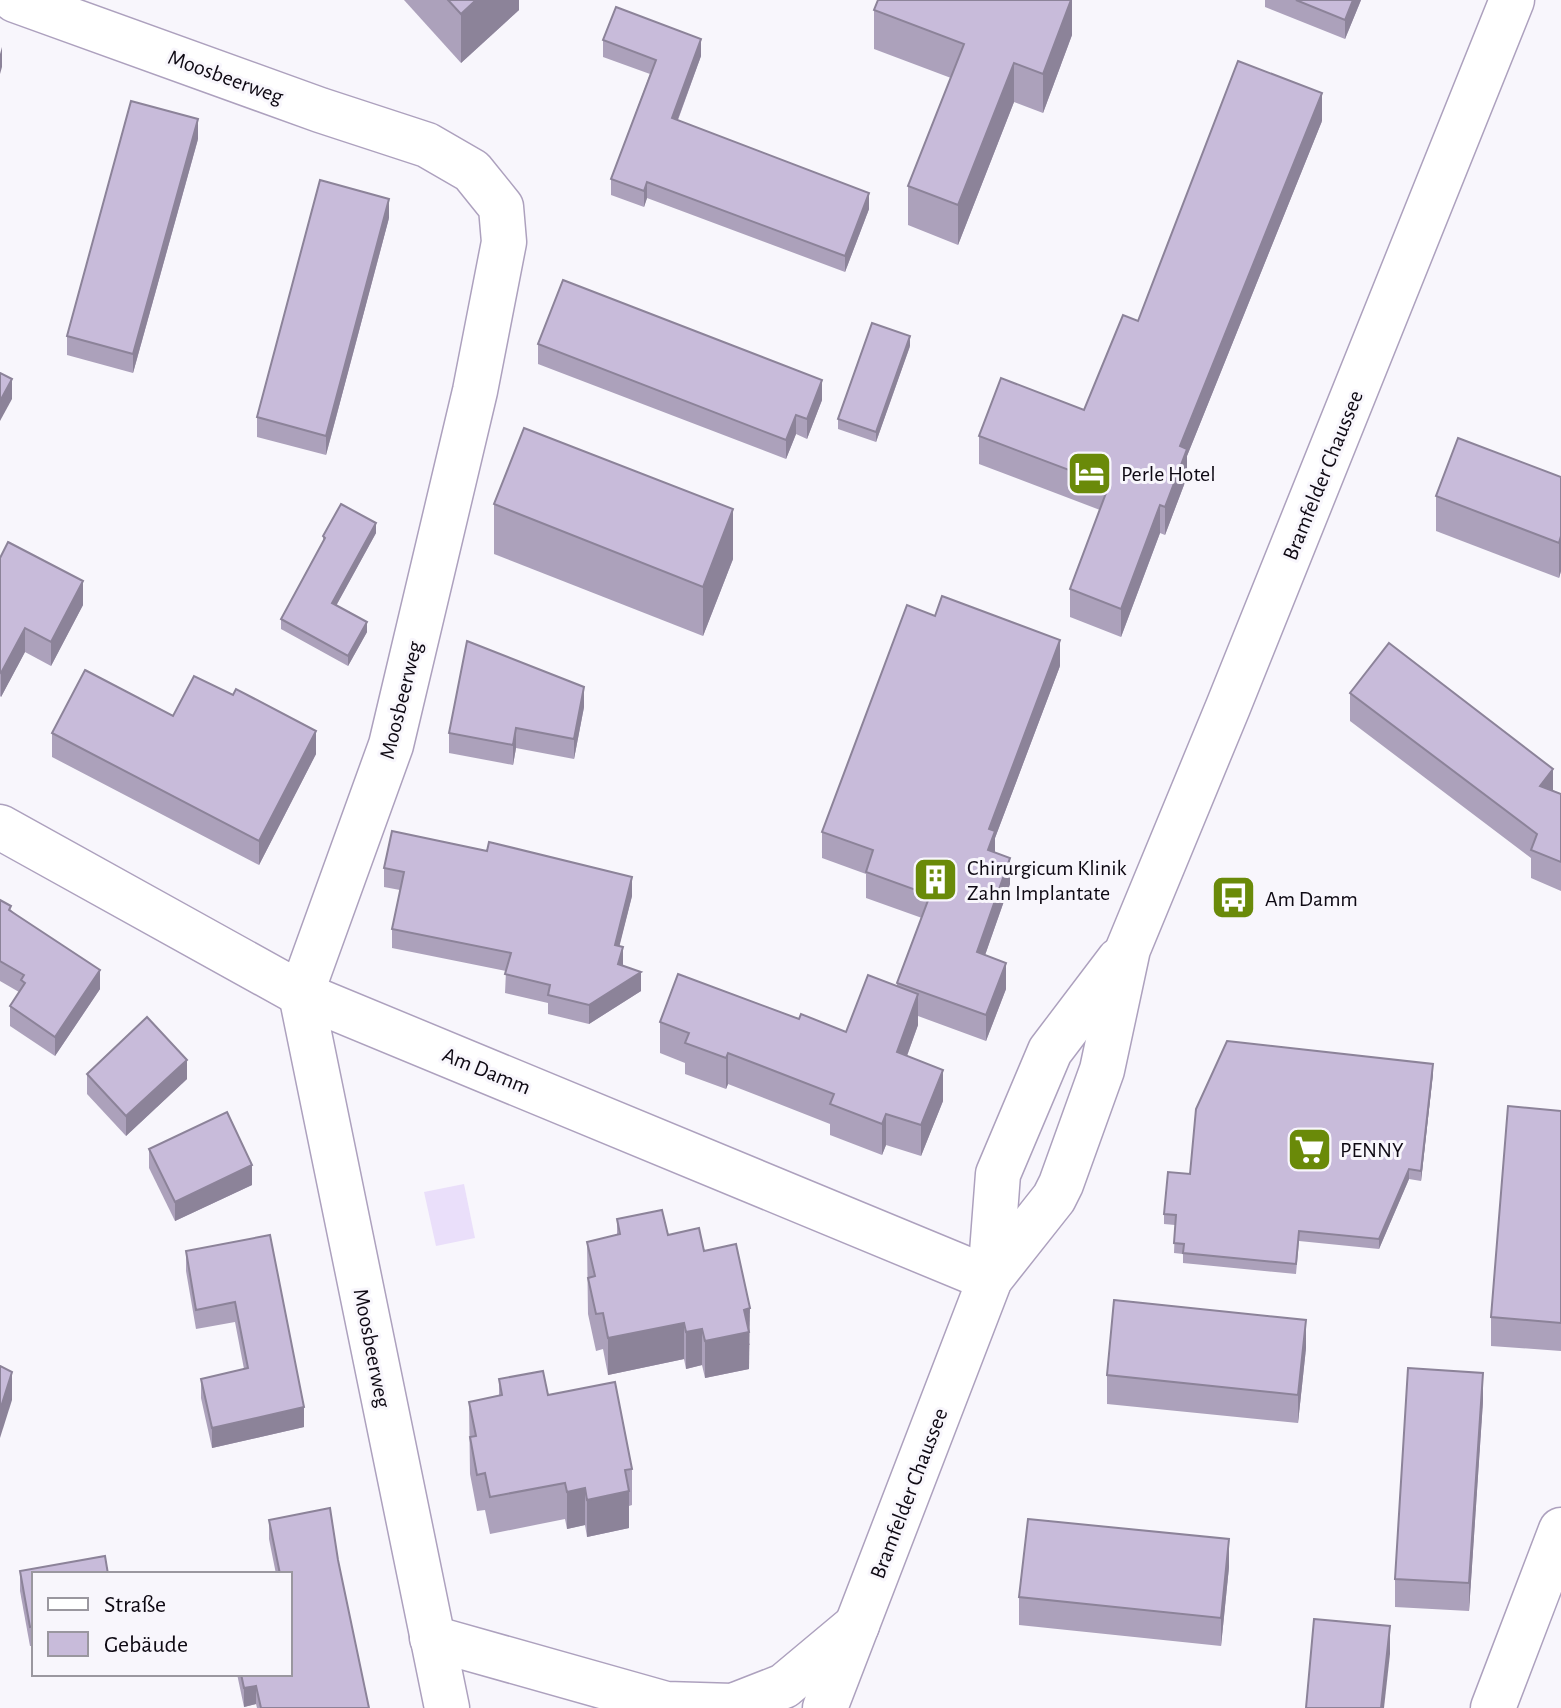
<svg xmlns="http://www.w3.org/2000/svg" width="1561" height="1708" viewBox="0 0 1561 1708" font-family="'Alegreya Sans',sans-serif">
<style>
.green{fill:#eadffa}
.lines{fill:none;stroke-linecap:round;stroke-linejoin:round}
.minor-casing{stroke:#ada1be;stroke-width:47}
.major-casing{stroke:#ada1be;stroke-width:47}
.minor{stroke:#fff;stroke-width:44}
.major{stroke:#fff;stroke-width:44}
.wall{fill:#aca1bb}
.shaded-wall{fill:#8c8399}
.building{fill:#c8bbda;stroke:#8c8399;stroke-width:2}
.labels{text-anchor:middle;stroke-width:6;stroke-linejoin:round;paint-order:stroke}
.street-label{font-size:22px;fill:#0e0913;stroke:#f8f6fc}
.poi-label{font-size:22px;fill:#0e0913;stroke:#f8f6fc;text-anchor:start}
</style>
<rect width="100%" height="100%" fill="#f8f6fc"/>
<path class="green" d="M464,1184L475,1238L436,1246L424,1192Z"/>
<g class="lines">
<defs>
<g id="minor">
<path d="M15,0L320,110L427,145L472,171L501,207L504,242L475,391L391,745L301,994L447,1708"/>
<path d="M0,827L301,994L990,1279"/>
<path d="M432,1638L666,1704L733,1706L784,1686L857,1625"/>
<path d="M1493,1708L1561,1530"/>
</g>
<g id="major">
<path d="M990,1279L998,1174L1050,1051L1119,960"/>
<path d="M825,1708L990,1279L1054,1198L1061,1184L1102,1070L1128,949L1228,707L1512,0"/>
</g>
</defs>
<use href="#minor" class="minor-casing"/>
<use href="#major" class="major-casing"/>
<use href="#minor" class="minor"/>
<use href="#major" class="major"/>
</g>
<g class="wall">
<path d="M404,0H519V10L461,63Z"/>
<path d="M1072,0V35L1043,113L1014,102L958,245L908,225V186L951,78L874,49V10Z"/>
<path d="M1265,0H1361L1345,39L1265,7Z"/>
<path d="M603,40L701,56L678,120L869,209L845,272L647,198L644,207L611,195V179L650,74L603,57Z"/>
<path d="M1322,121L1187,456V477L1165,535L1160,533L1121,637L1070,617V589L1100,510L979,464V436L1084,410L1138,321Z"/>
<path d="M198,139L133,373L67,355V336Z"/>
<path d="M389,218L326,455L257,437V417Z"/>
<path d="M538,344L822,400L807,439L796,434L786,459L538,364Z"/>
<path d="M910,346L876,442L838,429V419Z"/>
<path d="M1561,477V571L1559,578L1436,531V496Z"/>
<path d="M494,504L733,559L703,636L494,554Z"/>
<path d="M376,533L336,606L367,632L348,666L281,629V619L323,541V536Z"/>
<path d="M0,558L83,605L51,666L25,652L1,697L0,696Z"/>
<path d="M1060,666L995,838V853L1010,884L985,955L1006,989L986,1041L918,1016V1025L907,1056L943,1101L921,1156L886,1145L882,1155L830,1135V1124L728,1084L726,1089L685,1074V1063L660,1053V1022L799,1019L846,1032L897,986V983L922,918L866,898V874L822,858V832Z"/>
<path d="M1350,693L1561,794V891L1531,878V858L1350,721Z"/>
<path d="M233,695L316,754L259,865L52,757V733L173,716Z"/>
<path d="M584,707L574,759L516,748L513,765L449,753V733Z"/>
<path d="M384,868L632,896L619,946L623,965L641,991L589,1024L548,1014V1003L505,993L506,971L392,948V929L400,890L384,887Z"/>
<path d="M0,900L100,989L55,1056L10,1026V1006L19,992L0,981Z"/>
<path d="M87,1074L187,1079L126,1136L87,1094Z"/>
<path d="M1433,1074L1421,1181L1409,1179L1379,1249L1299,1241L1296,1274L1183,1263V1254L1174,1253L1175,1225L1164,1224V1214L1190,1174Z"/>
<path d="M1561,1111V1351L1491,1346V1317Z"/>
<path d="M149,1149L252,1185L175,1221L149,1168Z"/>
<path d="M617,1219L668,1235L704,1251L750,1345H749V1369L705,1378L702,1365L686,1369L684,1359L608,1375L603,1349L596,1351L588,1314L587,1242L617,1235Z"/>
<path d="M270,1235L304,1427L212,1448L201,1398V1379L244,1369L235,1322L196,1329L186,1271V1251Z"/>
<path d="M1306,1348L1298,1423L1107,1404V1375Z"/>
<path d="M499,1379L548,1395L632,1469V1505L629,1506V1528L587,1537L585,1525L567,1529L565,1519L490,1534L485,1510L477,1511L470,1474L469,1402L499,1396Z"/>
<path d="M1483,1401L1469,1611L1395,1607V1579Z"/>
<path d="M269,1520L338,1560L369,1708H257L256,1704L244,1707L237,1674H290V1574H276L269,1539Z"/>
<path d="M1229,1567L1221,1646L1019,1625V1597Z"/>
<path d="M20,1571L34,1574V1646H30L20,1591Z"/>
</g>
<g class="shaded-wall">
<path d="M476,0H519V10L461,63V14Z"/>
<path d="M1071,0H1072V35L1043,113V74Z"/>
<path d="M1353,0H1361L1345,39V20Z"/>
<path d="M701,39V56L672,135V118Z"/>
<path d="M2,47V67L0,74V54Z"/>
<path d="M1014,63V102L958,245V205Z"/>
<path d="M1322,93V121L1187,456V477L1165,535V507L1180,446Z"/>
<path d="M198,119V139L133,373V354Z"/>
<path d="M647,182V198L644,207V191Z"/>
<path d="M869,193V209L845,272V256Z"/>
<path d="M389,199V218L326,455V436Z"/>
<path d="M910,336V346L876,442V432Z"/>
<path d="M12,379V399L0,421V401Z"/>
<path d="M822,380V400L807,439V419Z"/>
<path d="M796,415V434L786,459V440Z"/>
<path d="M1160,505V533L1121,637V609Z"/>
<path d="M733,509V559L703,636V587Z"/>
<path d="M376,523V533L332,613V603Z"/>
<path d="M1561,536V571L1559,578V543Z"/>
<path d="M83,581V605L51,666V642Z"/>
<path d="M367,622V632L348,666V656Z"/>
<path d="M25,628V652L1,697V673Z"/>
<path d="M1060,640V666L995,838V857L988,876L989,829Z"/>
<path d="M584,687V707L574,759V739Z"/>
<path d="M516,728V748L513,765V745Z"/>
<path d="M316,731V754L259,865V841Z"/>
<path d="M1553,769V797L1540,786Z"/>
<path d="M1010,858V884L977,978V952Z"/>
<path d="M632,877V896L615,964V945Z"/>
<path d="M623,947V966L618,964Z"/>
<path d="M1006,963V989L986,1041V1015Z"/>
<path d="M100,970V989L55,1056V1037Z"/>
<path d="M641,972V991L589,1024V1005Z"/>
<path d="M918,994V1025L897,1083V1052Z"/>
<path d="M728,1053V1084L726,1089V1058Z"/>
<path d="M187,1060V1079L126,1136V1116Z"/>
<path d="M1433,1064V1074L1421,1181V1171Z"/>
<path d="M943,1070V1101L921,1156V1125Z"/>
<path d="M886,1114V1145L882,1155V1124Z"/>
<path d="M252,1165V1185L175,1221V1202Z"/>
<path d="M1409,1169V1179L1379,1249V1239Z"/>
<path d="M750,1308L749,1369L705,1378V1341L744,1310Z"/>
<path d="M1306,1320V1348L1298,1423V1395Z"/>
<path d="M684,1323V1359L608,1375V1338Z"/>
<path d="M702,1329V1365L686,1369V1332Z"/>
<path d="M12,1372V1400L0,1438V1410Z"/>
<path d="M1483,1373V1401L1469,1611V1583Z"/>
<path d="M304,1407V1427L212,1448V1428Z"/>
<path d="M585,1488V1525L567,1529V1492Z"/>
<path d="M629,1491V1528L587,1537V1500Z"/>
<path d="M1229,1539V1567L1221,1646V1618Z"/>
<path d="M1390,1626V1654L1384,1708H1381Z"/>
<path d="M256,1686V1704L244,1707V1688Z"/>
</g>
<g class="building">
<path d="M448,0H476L461,14Z"/>
<path d="M878,0H1071L1043,74L1014,63L958,205L908,186L964,44L874,10Z"/>
<path d="M1296,0H1353L1345,20Z"/>
<path d="M616,7L701,39L672,118L869,193L845,256L647,182L644,191L611,179L656,60L603,40Z"/>
<path d="M1238,61L1322,93L1180,446L1187,449L1165,507L1160,505L1121,609L1070,589L1109,485L979,436L1001,378L1084,410L1123,315L1138,321Z"/>
<path d="M131,101L198,119L133,354L67,336Z"/>
<path d="M320,180L389,199L326,436L257,417Z"/>
<path d="M563,280L822,380L807,419L796,415L786,440L538,344Z"/>
<path d="M872,323L910,336L876,432L838,419Z"/>
<path d="M0,373L12,379L0,401Z"/>
<path d="M524,428L733,509L703,587L494,504Z"/>
<path d="M1458,438L1561,477V536L1559,543L1436,496Z"/>
<path d="M341,504L376,523L332,603L367,622L348,656L281,619L325,538L323,536Z"/>
<path d="M8,542L83,581L51,642L25,628L1,673L0,672V558Z"/>
<path d="M942,596L1060,640L989,829L995,831L988,850L1010,858L977,952L1006,963L986,1015L897,983L930,895L866,872L873,850L822,832L907,605L935,616Z"/>
<path d="M467,641L584,687L574,739L516,728L513,745L449,733Z"/>
<path d="M1389,643L1553,769L1540,786L1561,794V862L1531,850L1537,834L1350,693Z"/>
<path d="M85,670L173,716L194,676L233,695L236,689L316,731L259,841L52,733Z"/>
<path d="M392,831L487,851L489,842L632,877L615,945L623,947L618,964L641,972L589,1005L548,995L550,985L505,974L511,953L392,929L404,872L384,868Z"/>
<path d="M0,900L11,906L9,910L100,970L55,1037L10,1006L25,983L21,980L24,975L0,961Z"/>
<path d="M678,974L799,1019L801,1014L846,1032L868,975L918,994L897,1052L943,1070L921,1125L886,1114L882,1124L830,1104L834,1094L728,1053L726,1058L685,1043L689,1033L660,1022Z"/>
<path d="M147,1017L187,1060L126,1116L87,1074Z"/>
<path d="M1227,1041L1433,1064L1421,1171L1409,1169L1379,1239L1299,1231L1296,1264L1183,1253L1184,1244L1174,1243L1176,1215L1164,1214L1168,1172L1190,1174L1196,1109Z"/>
<path d="M1508,1106L1561,1111V1323L1491,1317Z"/>
<path d="M227,1112L252,1165L175,1202L149,1149Z"/>
<path d="M662,1210L668,1235L699,1228L704,1251L736,1244L750,1308L744,1310L749,1332L705,1341L702,1329L686,1332L684,1323L608,1338L603,1313L596,1314L588,1278L595,1276L587,1242L620,1234L617,1219Z"/>
<path d="M270,1235L304,1407L212,1428L201,1379L248,1368L235,1302L196,1310L186,1251Z"/>
<path d="M1114,1300L1306,1320L1298,1395L1107,1375Z"/>
<path d="M0,1366L12,1372L0,1410Z"/>
<path d="M1408,1368L1483,1373L1469,1583L1395,1579Z"/>
<path d="M543,1371L548,1395L615,1382L632,1469L625,1470L629,1491L587,1500L585,1488L567,1492L565,1483L490,1497L485,1473L477,1475L470,1437L476,1436L469,1402L502,1395L499,1379Z"/>
<path d="M330,1508L338,1560L369,1708H261L256,1686L244,1688L241,1674H290V1574H280L269,1520Z"/>
<path d="M1028,1519L1229,1539L1221,1618L1019,1597Z"/>
<path d="M105,1556L108,1574H34V1626L30,1627L20,1571Z"/>
<path d="M1314,1619L1390,1626L1381,1708H1306Z"/>
</g>
<defs>
<symbol id="hotel-square" viewBox="-11 -11 22 22"><rect x="-9" y="-9" width="18" height="18" rx="4" fill="#6a8a09" stroke="#f8f6fc"/><path d="M-6-4.5h1.5V1H6V5H4.5V3h-9V5H-6ZM-4 0a1.8 1.8 0 1 1 3.6 0ZM.5 0V-2.5h3Q6-2.5 6 0Z" fill="#fff"/></symbol>
<symbol id="building-square" viewBox="-11 -11 22 22"><rect x="-9" y="-9" width="18" height="18" rx="4" fill="#6a8a09" stroke="#f8f6fc"/><path d="M-4-6H4V6H1V3H-1V6H-4ZM-2.5-4.3h1.7v1.8h-1.7ZM.8-4.3h1.7v1.8H.8ZM-2.5-1h1.7V.8h-1.7ZM.8-1h1.7V.8H.8Z" fill="#fff"/></symbol>
<symbol id="bus-square" viewBox="-11 -11 22 22"><rect x="-9" y="-9" width="18" height="18" rx="4" fill="#6a8a09" stroke="#f8f6fc"/><path d="M-5-6H5V4H4V6H2V4H-2V6H-4V4H-5ZM-3.5-4V0h7V-4ZM-3.5 1.2v1.5H-2V1.2ZM2 1.2v1.5H3.5V1.2Z" fill="#fff"/></symbol>
<symbol id="supermarket-square" viewBox="-11 -11 22 22"><rect x="-9" y="-9" width="18" height="18" rx="4" fill="#6a8a09" stroke="#f8f6fc"/><path d="M-6-5.5h2.5l.6 2H6L4.5 2H-2.5L-4.4-4H-6ZM-1.5 3.2a1.3 1.3 0 1 0 .1 0ZM3 3.2a1.3 1.3 0 1 0 .1 0Z" fill="#fff"/></symbol>
</defs>
<g fill-rule="evenodd">
<use href="#hotel-square" x="1064" y="448" width="51" height="51"/>
<use href="#building-square" x="910" y="854" width="51" height="51"/>
<use href="#bus-square" x="1208" y="872" width="51" height="51"/>
<use href="#supermarket-square" x="1284" y="1124" width="51" height="51"/>
</g>
<g class="labels">
<g class="street-label">
<text transform="translate(226 76) rotate(20)" y="8">Moosbeerweg</text>
<text transform="translate(1322 475) rotate(-68)" y="8">Bramfelder Chaussee</text>
<text transform="translate(400 700) rotate(-76)" y="8">Moosbeerweg</text>
<text transform="translate(487 1070) rotate(22)" y="8">Am Damm</text>
<text transform="translate(373 1348) rotate(79)" y="8">Moosbeerweg</text>
<text transform="translate(908 1493) rotate(-69)" y="8">Bramfelder Chaussee</text>
</g>
<g class="poi-label">
<text x="1121" y="481">Perle Hotel</text>
<text x="967" y="875">Chirurgicum Klinik<tspan x="967" dy="25">Zahn Implantate</tspan></text>
<text x="1265" y="906">Am Damm</text>
<text x="1340" y="1157">PENNY</text>
</g>
</g>
<rect x="32" y="1572" width="260" height="104" fill="#f8f6fc" stroke="#9a979f" stroke-width="2"/>
<rect x="48" y="1598" width="40" height="12" fill="#ffffff" stroke="#9a979f" stroke-width="2"/>
<text x="104" y="1612" font-size="24" fill="#0e0913">Straße</text>
<rect x="48" y="1632" width="40" height="24" fill="#c8bbda" stroke="#9a979f" stroke-width="2"/>
<text x="104" y="1652" font-size="24" fill="#0e0913">Gebäude</text>
</svg>
